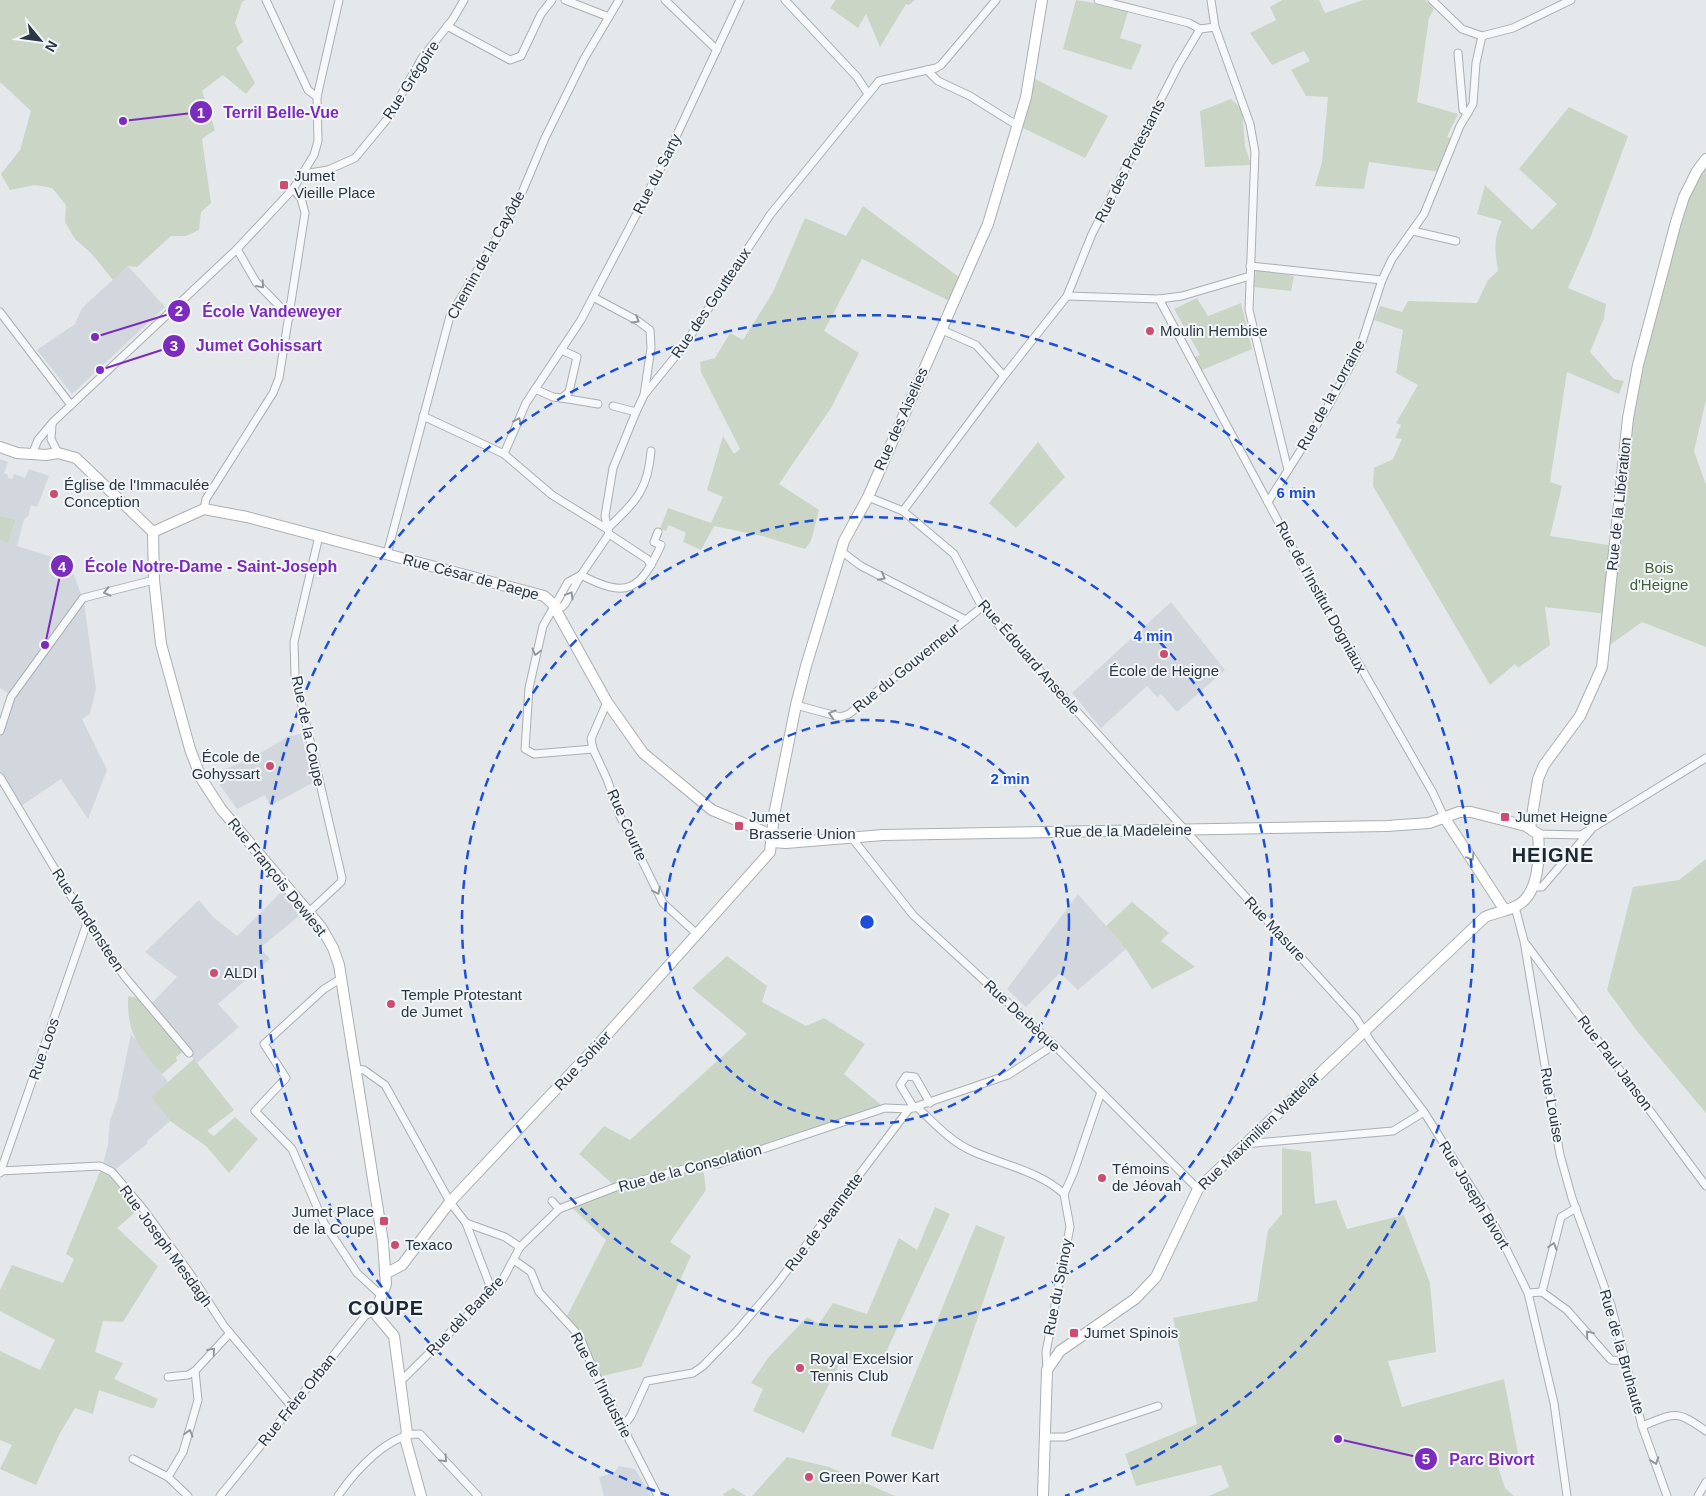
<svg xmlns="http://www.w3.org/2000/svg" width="1706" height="1496" viewBox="0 0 1706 1496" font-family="Helvetica,sans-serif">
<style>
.built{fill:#d2d7dd}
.green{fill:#cbd5c5}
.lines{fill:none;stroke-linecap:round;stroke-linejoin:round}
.street-casing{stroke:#a9afb5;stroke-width:9}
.secondary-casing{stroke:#a9afb5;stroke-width:12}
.street{stroke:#f6f8f9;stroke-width:7}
.secondary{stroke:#fff;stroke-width:10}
.oneway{stroke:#90989e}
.oneway2{stroke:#959ba1}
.ring{fill:none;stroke:#1d4ed8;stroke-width:2.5;stroke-dasharray:9 6}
.poi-dot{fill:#cc4d70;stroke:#f3f6f8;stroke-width:2}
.labels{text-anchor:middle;stroke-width:4;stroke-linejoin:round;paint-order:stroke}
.street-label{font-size:15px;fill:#2b3743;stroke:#f3f6f8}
.poi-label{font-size:15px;fill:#2b3743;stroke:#f3f6f8;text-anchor:start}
.park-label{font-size:15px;fill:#455f39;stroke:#f3f6f8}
.district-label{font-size:20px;font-weight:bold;letter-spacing:1px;fill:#1d2834;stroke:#f3f6f8}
.centre{fill:#1d4ed8;stroke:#f3f6f8;stroke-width:2.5}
.ring-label{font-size:15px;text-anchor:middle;font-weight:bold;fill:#1d4ed8;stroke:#f3f6f8;stroke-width:4;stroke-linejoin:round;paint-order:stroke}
.leader{fill:none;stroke:#7b2cbf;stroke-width:2}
.callout-dot{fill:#7b2cbf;stroke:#f3f6f8;stroke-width:2}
.mark-label{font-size:15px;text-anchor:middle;font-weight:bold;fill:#fff}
.callout-label{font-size:16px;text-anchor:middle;font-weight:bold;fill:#7b2cbf;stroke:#f3f6f8;stroke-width:4;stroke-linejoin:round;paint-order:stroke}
</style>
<rect width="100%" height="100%" fill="#e4e8eb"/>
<g class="built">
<path d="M128,266L165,307L72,394L37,350L75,324L82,308Z"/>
<path d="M0,459L8,462L4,473L8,475V478L12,479L14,474L25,478L29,469L49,476L37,507L31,505L28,517L24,519L17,546L69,562L84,602L96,689L90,714L82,719L107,770L88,819L61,779L18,808L0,777V736L15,698L0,688V540L8,542L16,521L0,516Z"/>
<path d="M1171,602L1225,670L1177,712L1161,694L1157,697L1147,686L1101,728L1072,693Z"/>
<path d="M301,734L314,782L270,806L265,795L237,809L212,774L250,759L289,736Z"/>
<path d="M283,890L299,916L260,948L270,959L218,1004L239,1027L197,1063L149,1006L177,977L145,952L199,900L213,917L237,936Z"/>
<path d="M1078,894L1126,949L1078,990L1060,973L1026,1007L1007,989Z"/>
<path d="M131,1034L168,1082L151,1097L170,1121L147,1141L148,1143L112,1172L102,1167L108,1145L110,1120L117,1101Z"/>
<path d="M619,1466L635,1469L651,1496H604L599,1477L614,1473Z"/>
</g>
<g class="green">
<path d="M0,0H245L242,2L235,23L243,42L236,48L255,83L246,94L223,75L202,91L215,130L202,139L211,203L201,212L199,230L186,236H171L137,267L128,266L113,280L91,253L75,239L65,222L66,205L52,188L35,185L10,190L1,174L20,150L31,111L0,82Z"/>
<path d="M836,0H915L909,5L906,4L880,47L866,14L858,28L830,8Z"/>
<path d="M1076,0L1129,9L1120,38L1142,45L1131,70L1063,49Z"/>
<path d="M1282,0H1319L1325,13L1363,0H1425L1434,9L1429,18L1417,102L1458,114L1447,137L1454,140L1441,172L1369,162L1364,189L1315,186L1322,162L1328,97L1306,96L1291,70L1310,61L1304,51L1272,65L1250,33L1276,20L1270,7Z"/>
<path d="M1033,78L1108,116L1085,158L1023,128Z"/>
<path d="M1231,99L1242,109L1245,146L1251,165L1205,167L1200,111Z"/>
<path d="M1569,107L1628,136L1591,236L1568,288L1606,304L1604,318L1590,352L1614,379L1624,381L1619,394L1567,372L1550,482L1562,486L1550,536L1615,546L1628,418L1676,222L1706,159V400L1694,451L1706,485V647L1642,622L1604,649L1608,614L1545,607L1550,645L1518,668L1515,664L1490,685L1373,486L1374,468L1393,459L1402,439L1395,438L1401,425L1396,423L1418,385L1396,373L1403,330L1374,320L1380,306L1402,312L1408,301L1477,303L1488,280L1498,271C1495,252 1493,239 1502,221L1477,214L1485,185L1532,230L1557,204L1519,169Z"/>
<path d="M863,206L963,280L954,303L862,259L824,331L859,353L831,408L779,484L819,510L811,541L805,549L762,536L714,526L701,550L683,542L686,533L669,525L666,531L660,529L668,508L711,523L723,497L707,490L723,436L734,454L740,449L701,372L700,362L715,358L730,333L743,340L773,292L805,218L846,236Z"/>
<path d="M1256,270L1294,276L1291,291L1253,287Z"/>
<path d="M1197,298L1208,316L1241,303L1252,349L1200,371L1195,357L1200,355L1174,309Z"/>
<path d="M1038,442L1065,477L1016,528L989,503Z"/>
<path d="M0,516L16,520L8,543L0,540Z"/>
<path d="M1706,859V1113L1637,1031L1607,990L1633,887L1679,880Z"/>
<path d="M1132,902L1169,933L1161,941L1195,967L1152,989L1126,949L1106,926Z"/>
<path d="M727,956L767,986L762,1002L806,1026L824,1018L865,1044L844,1074L885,1108L703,1167L706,1190L670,1242L691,1256L641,1367L598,1377L565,1320L606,1240L568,1204L616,1187L579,1154L604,1126L630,1140L747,1034L692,988Z"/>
<path d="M128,996L143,999L186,1049L176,1057L177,1061L162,1074C138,1046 127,1035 128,996Z"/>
<path d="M194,1059L234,1110L207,1131L214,1136L235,1117L258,1139L229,1173L206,1146L170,1121L151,1097Z"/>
<path d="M1282,1148L1311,1152L1315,1204L1336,1200L1347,1229L1404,1215L1430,1283L1436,1352L1388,1361L1402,1407L1504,1379L1520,1464H1497L1505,1488L1514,1496H1209L1229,1487L1221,1465L1136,1486L1125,1454L1197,1424L1173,1318L1257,1301L1268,1230L1282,1214Z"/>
<path d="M102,1167L138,1210L117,1228L158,1266L123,1322L103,1321L95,1352L123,1363L114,1379L158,1399L154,1408H151L99,1390L93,1414L75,1408L59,1435L36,1485L0,1469L12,1445L0,1440V1351L40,1370L55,1340L0,1311V1290L12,1265L63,1283L74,1259L66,1254Z"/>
<path d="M935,1207L950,1214L881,1363L864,1353L859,1363L843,1357L804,1433L753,1411L763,1389L751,1383L768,1358L807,1317L819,1324L833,1303L867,1314L899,1238L917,1250Z"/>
<path d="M976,1225L1005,1237L933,1450L891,1436L892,1431Z"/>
<path d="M787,1457L829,1467L895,1496H752Z"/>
<path d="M733,1488L746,1496H724L723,1494Z"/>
</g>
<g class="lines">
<defs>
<g id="street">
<path d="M266,0L308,90L317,97"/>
<path d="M565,0L609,17"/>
<path d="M665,0L717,50"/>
<path d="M785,0L857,77L868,94"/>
<path d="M1098,0L1189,23L1200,29L1215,27"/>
<path d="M1211,0L1215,27L1250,124L1255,152L1249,310L1288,470"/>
<path d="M1432,0L1462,29L1482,36L1513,28L1571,0"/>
<path d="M447,26L510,60L521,56L541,14L552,0"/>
<path d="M1458,53L1463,110L1468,113"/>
<path d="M927,70L938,81L970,96L1018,126"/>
<path d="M303,174L328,170L355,158L388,118L422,58L453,19L464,0"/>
<path d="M1413,231L1456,241"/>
<path d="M237,249L256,282L290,317"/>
<path d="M1250,266L1382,280"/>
<path d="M1067,296L1159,299L1182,296L1250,276"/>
<path d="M593,297L638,321L650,330L651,348L644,395"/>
<path d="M1159,299L1293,549L1433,793L1444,817"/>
<path d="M0,312L71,405"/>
<path d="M942,330L976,345L1004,376"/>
<path d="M535,389L553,397L562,398L569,392L577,357L561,350"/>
<path d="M562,398L598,404"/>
<path d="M613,406L636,412"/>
<path d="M423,416L504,454L552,495L607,529C635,502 648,491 651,451"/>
<path d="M52,425L51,439L58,453"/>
<path d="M33,452L38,440L53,422L237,249L293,189L314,155L318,141L317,97L339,0"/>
<path d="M504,454L526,403L581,320L666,158L740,0"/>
<path d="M868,497L903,511L954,554L982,607L1356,1018L1371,1042L1424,1112L1494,1224L1528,1293L1554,1403L1567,1496"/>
<path d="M1268,502L1326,410L1360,348L1382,280L1392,259L1424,214L1460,126L1473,104L1476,63L1482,36"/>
<path d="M204,509L206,499L273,393L279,378L305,213L301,198L293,189"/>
<path d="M903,511L1004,376L1067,296L1092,234L1178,66L1200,29"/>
<path d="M609,534L605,516L613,468L636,412L644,395L683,347L770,215L879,81L936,68L941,65L996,0"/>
<path d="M609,534L647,559L651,565"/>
<path d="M841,551L861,566L966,620"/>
<path d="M387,554L450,316L518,202L545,138L584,59L619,0"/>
<path d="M581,575L568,582L543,626L529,688L525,749L534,754L593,749"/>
<path d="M581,575C627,599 640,591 661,545L654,542L658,532"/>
<path d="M554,608L562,607L565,604L581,575L609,534"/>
<path d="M607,702L591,739L593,749L607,779L620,816L663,903L698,935"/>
<path d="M796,705L840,717L849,714L982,607"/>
<path d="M0,731L11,697L83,598L154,580"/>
<path d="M0,777L87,923L125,977L189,1053"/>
<path d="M1538,834L1581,835L1706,758"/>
<path d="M852,838L913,915L1054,1045L1198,1189"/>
<path d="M1533,887H1542L1591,830"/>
<path d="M1515,907L1524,941L1560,1155L1572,1198L1611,1305L1642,1426L1667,1496"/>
<path d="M309,912L341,882L342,878L295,676L294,642L319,536"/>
<path d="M1526,944L1706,1186"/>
<path d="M342,978L324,989L264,1044L286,1078L255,1111L292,1149L324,1223L357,1273L382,1296"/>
<path d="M356,1069L364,1070L385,1085L450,1202L466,1223L492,1291"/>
<path d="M914,1108L900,1085L906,1076L915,1077L930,1103"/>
<path d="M918,1108C934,1123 951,1142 972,1151C1003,1165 1039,1171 1064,1194"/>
<path d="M1244,1144L1393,1131L1424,1112"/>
<path d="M0,1171L100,1166L112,1172L144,1210L191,1275L224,1326L292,1407"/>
<path d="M0,1173L87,923"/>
<path d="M552,1201L559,1209"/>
<path d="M466,1223L505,1237L520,1247"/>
<path d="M514,1260L531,1272L539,1292L574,1330L582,1342L593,1369L658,1496"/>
<path d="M1542,1292L1561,1217L1576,1208"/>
<path d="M1528,1293L1542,1292L1567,1310L1611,1360L1625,1361"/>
<path d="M1047,1370L1046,1352L1070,1227L1064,1194L1073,1174L1101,1092"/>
<path d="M168,1377L188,1375L195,1371L230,1333"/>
<path d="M401,1384V1381L492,1291L503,1279L520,1247L559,1209L616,1187L699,1165L718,1164L885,1108L909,1109"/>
<path d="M1642,1426C1676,1413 1675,1409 1706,1431"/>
<path d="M622,1428L631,1416L647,1381L693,1373L703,1366L736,1332L776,1285L909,1109L1008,1075L1054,1045"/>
<path d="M1044,1437H1065L1158,1406"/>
<path d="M133,1459L168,1477L188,1496"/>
<path d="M168,1477L183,1452L198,1400L195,1371"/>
<path d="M220,1496L365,1316L377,1308"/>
<path d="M338,1496C355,1471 389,1433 420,1434L478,1496"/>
<path d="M1698,1496L1706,1482"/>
</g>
<g id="secondary">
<path d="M0,447L17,453L46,455L58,453L76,458L153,532"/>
<path d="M153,532L154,580L161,644L190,749L201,778L221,809L321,927L333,948L339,965L383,1242L386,1284L377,1308V1316L394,1336L407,1433L405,1438L421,1496"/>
<path d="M153,532L204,509L247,517L544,596L552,603L607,702L643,753L712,810L767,833L772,842"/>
<path d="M1444,817L1504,909"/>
<path d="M1530,828L1538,779L1544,765L1580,716L1602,667L1628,418L1638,365L1676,222L1684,197L1697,171L1706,159"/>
<path d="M772,842L786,843L883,835L1387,826L1429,823L1459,812H1471L1526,826L1538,834C1540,856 1539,893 1518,905C1509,911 1496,912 1485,917L1198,1189L1156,1277L1135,1299L1060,1351L1047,1370L1043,1496"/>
<path d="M385,1274L402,1265L450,1202L605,1037L770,852L774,815L796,705L806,666L844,541L868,497L988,224L1026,97L1042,0"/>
</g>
</defs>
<use href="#street" class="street-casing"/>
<use href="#secondary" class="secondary-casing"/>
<use href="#street" class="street"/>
<use href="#secondary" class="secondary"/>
</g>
<defs><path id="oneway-chevron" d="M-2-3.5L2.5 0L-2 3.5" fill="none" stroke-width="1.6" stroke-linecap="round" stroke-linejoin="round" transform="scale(1.25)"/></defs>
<g class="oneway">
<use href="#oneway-chevron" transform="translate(261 285) rotate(49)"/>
<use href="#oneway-chevron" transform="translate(636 320) rotate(31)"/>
<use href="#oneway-chevron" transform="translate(518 421) rotate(-66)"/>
<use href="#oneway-chevron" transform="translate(882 577) rotate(28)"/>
<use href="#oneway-chevron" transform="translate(107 592) rotate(166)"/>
<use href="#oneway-chevron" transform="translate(570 595) rotate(-59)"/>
<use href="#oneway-chevron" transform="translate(536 652) rotate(105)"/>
<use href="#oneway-chevron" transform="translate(832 714) rotate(-163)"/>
<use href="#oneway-chevron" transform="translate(657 891) rotate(64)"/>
<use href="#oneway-chevron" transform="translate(1553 1246) rotate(-74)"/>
<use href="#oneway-chevron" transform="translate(1589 1334) rotate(-130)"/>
<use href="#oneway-chevron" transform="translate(212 1351) rotate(-49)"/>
<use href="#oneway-chevron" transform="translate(189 1433) rotate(-74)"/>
<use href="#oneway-chevron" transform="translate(444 1459) rotate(47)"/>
<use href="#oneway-chevron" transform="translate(1655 1461) rotate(70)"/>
</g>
<use class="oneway2" href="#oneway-chevron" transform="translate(1471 857) rotate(58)"/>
<g class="ring">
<circle cx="867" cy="922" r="202"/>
<circle cx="867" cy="922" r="405"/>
<path d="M669 1496A607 607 0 1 1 1065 1496"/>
</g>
<g class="poi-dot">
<rect x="279" y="180" width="10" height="10" rx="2.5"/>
<circle cx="1150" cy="331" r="5"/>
<circle cx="54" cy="494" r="5"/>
<circle cx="1164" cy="654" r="5"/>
<circle cx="270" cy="766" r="5"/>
<rect x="1500" y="812" width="10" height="10" rx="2.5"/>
<rect x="734" y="821" width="10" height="10" rx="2.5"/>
<circle cx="214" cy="973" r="5"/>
<circle cx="391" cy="1004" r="5"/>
<circle cx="1102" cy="1178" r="5"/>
<rect x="379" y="1216" width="10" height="10" rx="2.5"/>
<circle cx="395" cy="1245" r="5"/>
<rect x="1069" y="1328" width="10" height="10" rx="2.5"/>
<circle cx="800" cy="1368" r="5"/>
<circle cx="809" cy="1477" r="5"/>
</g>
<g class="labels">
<g class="street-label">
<text transform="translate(411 80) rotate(-57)" y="5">Rue Grégoire</text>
<text transform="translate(1130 161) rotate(-63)" y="5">Rue des Protestants</text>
<text transform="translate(657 174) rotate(-63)" y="5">Rue du Sarty</text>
<text transform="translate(486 255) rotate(-61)" y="5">Chemin de la Cayôde</text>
<text transform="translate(711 303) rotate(-56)" y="5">Rue des Goutteaux</text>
<text transform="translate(1331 395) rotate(-61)" y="5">Rue de la Lorraine</text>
<text transform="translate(901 419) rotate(-66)" y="5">Rue des Aiselies</text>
<text transform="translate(1619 504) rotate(-84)" y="5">Rue de la Libération</text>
<text transform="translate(471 577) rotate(15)" y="5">Rue César de Paepe</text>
<text transform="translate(1321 597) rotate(61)" y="5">Rue de l'Institut Dogniaux</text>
<text transform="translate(1029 657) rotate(49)" y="5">Rue Édouard Anseele</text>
<text transform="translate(906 668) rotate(-39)" y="5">Rue du Gouverneur</text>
<text transform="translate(308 731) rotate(78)" y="5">Rue de la Coupe</text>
<text transform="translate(627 825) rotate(66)" y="5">Rue Courte</text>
<text transform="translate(1123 831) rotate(-1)" y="5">Rue de la Madeleine</text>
<text transform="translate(277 877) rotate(51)" y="5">Rue François Dewiest</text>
<text transform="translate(88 920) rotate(57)" y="5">Rue Vandensteen</text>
<text transform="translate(1275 929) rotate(47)" y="5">Rue Masure</text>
<text transform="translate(1022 1016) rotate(43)" y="5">Rue Derbèque</text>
<text transform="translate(44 1049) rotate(-71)" y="5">Rue Loos</text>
<text transform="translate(583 1061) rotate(-47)" y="5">Rue Sohier</text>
<text transform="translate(1615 1063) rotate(53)" y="5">Rue Paul Janson</text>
<text transform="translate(1552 1105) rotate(80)" y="5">Rue Louise</text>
<text transform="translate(1259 1131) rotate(-44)" y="5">Rue Maximilien Wattelar</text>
<text transform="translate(690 1168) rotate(-15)" y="5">Rue de la Consolation</text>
<text transform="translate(1474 1195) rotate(59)" y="5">Rue Joseph Bivort</text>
<text transform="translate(824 1222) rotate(-53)" y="5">Rue de Jeannette</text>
<text transform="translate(166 1246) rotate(54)" y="5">Rue Joseph Mesdagh</text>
<text transform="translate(1058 1287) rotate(-79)" y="5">Rue du Spinoy</text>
<text transform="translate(465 1316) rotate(-46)" y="5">Rue dèl Banêre</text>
<text transform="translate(1622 1352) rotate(74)" y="5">Rue de la Bruhaute</text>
<text transform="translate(601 1385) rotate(63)" y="5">Rue de l'Industrie</text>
<text transform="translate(297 1400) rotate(-51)" y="5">Rue Frère Orban</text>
</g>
<g class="poi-label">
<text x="294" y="181">Jumet<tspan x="294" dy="17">Vieille Place</tspan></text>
<text x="1160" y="336">Moulin Hembise</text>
<text x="64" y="490">Église de l'Immaculée<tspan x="64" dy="17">Conception</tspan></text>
<text x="1164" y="676" text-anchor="middle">École de Heigne</text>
<text x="260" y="762" text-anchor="end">École de<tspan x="260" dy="17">Gohyssart</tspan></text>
<text x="749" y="822">Jumet<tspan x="749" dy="17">Brasserie Union</tspan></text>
<text x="1515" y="822">Jumet Heigne</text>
<text x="224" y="978">ALDI</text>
<text x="401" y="1000">Temple Protestant<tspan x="401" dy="17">de Jumet</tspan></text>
<text x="1112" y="1174">Témoins<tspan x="1112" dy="17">de Jéovah</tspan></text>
<text x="374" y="1217" text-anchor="end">Jumet Place<tspan x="374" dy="17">de la Coupe</tspan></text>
<text x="405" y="1250">Texaco</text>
<text x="1084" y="1338">Jumet Spinois</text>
<text x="810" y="1364">Royal Excelsior<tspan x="810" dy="17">Tennis Club</tspan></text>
<text x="819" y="1482">Green Power Kart</text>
</g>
<g class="park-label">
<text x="1659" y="573">Bois<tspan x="1659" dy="17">d'Heigne</tspan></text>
</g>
<g class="district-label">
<text x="1553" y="862">HEIGNE</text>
<text x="386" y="1315">COUPE</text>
</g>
</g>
<circle cx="867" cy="922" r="8" class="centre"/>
<g class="ring-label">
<text x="1296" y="498">6 min</text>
<text x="1153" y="641">4 min</text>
<text x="1010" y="784">2 min</text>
</g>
<path class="leader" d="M123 121L201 112M95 337L179 311M100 370L174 346M45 645L62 566M1338 1439L1426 1459"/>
<g class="callout-dot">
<circle cx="123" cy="121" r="5"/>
<circle cx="95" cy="337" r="5"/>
<circle cx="100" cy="370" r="5"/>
<circle cx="45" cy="645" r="5"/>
<circle cx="1338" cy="1439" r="5"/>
<circle cx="201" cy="112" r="12"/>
<circle cx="179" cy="311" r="12"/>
<circle cx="174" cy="346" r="12"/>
<circle cx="62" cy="566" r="12"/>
<circle cx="1426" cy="1459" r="12"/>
</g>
<g class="mark-label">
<text x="201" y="118">1</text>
<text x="179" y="316">2</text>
<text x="174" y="351">3</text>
<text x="62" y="572">4</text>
<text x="1426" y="1464">5</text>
</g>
<g class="callout-label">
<text x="281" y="118">Terril Belle-Vue</text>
<text x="272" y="317">École Vandeweyer</text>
<text x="259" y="351">Jumet Gohissart</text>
<text x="211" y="572">École Notre-Dame - Saint-Joseph</text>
<text x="1492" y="1465">Parc Bivort</text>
</g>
<g transform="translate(40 40) rotate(119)" stroke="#f3f6f8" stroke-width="4" paint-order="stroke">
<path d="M0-4L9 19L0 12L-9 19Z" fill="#2b3743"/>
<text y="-8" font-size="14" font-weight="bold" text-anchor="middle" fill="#2b3743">N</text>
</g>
</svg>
